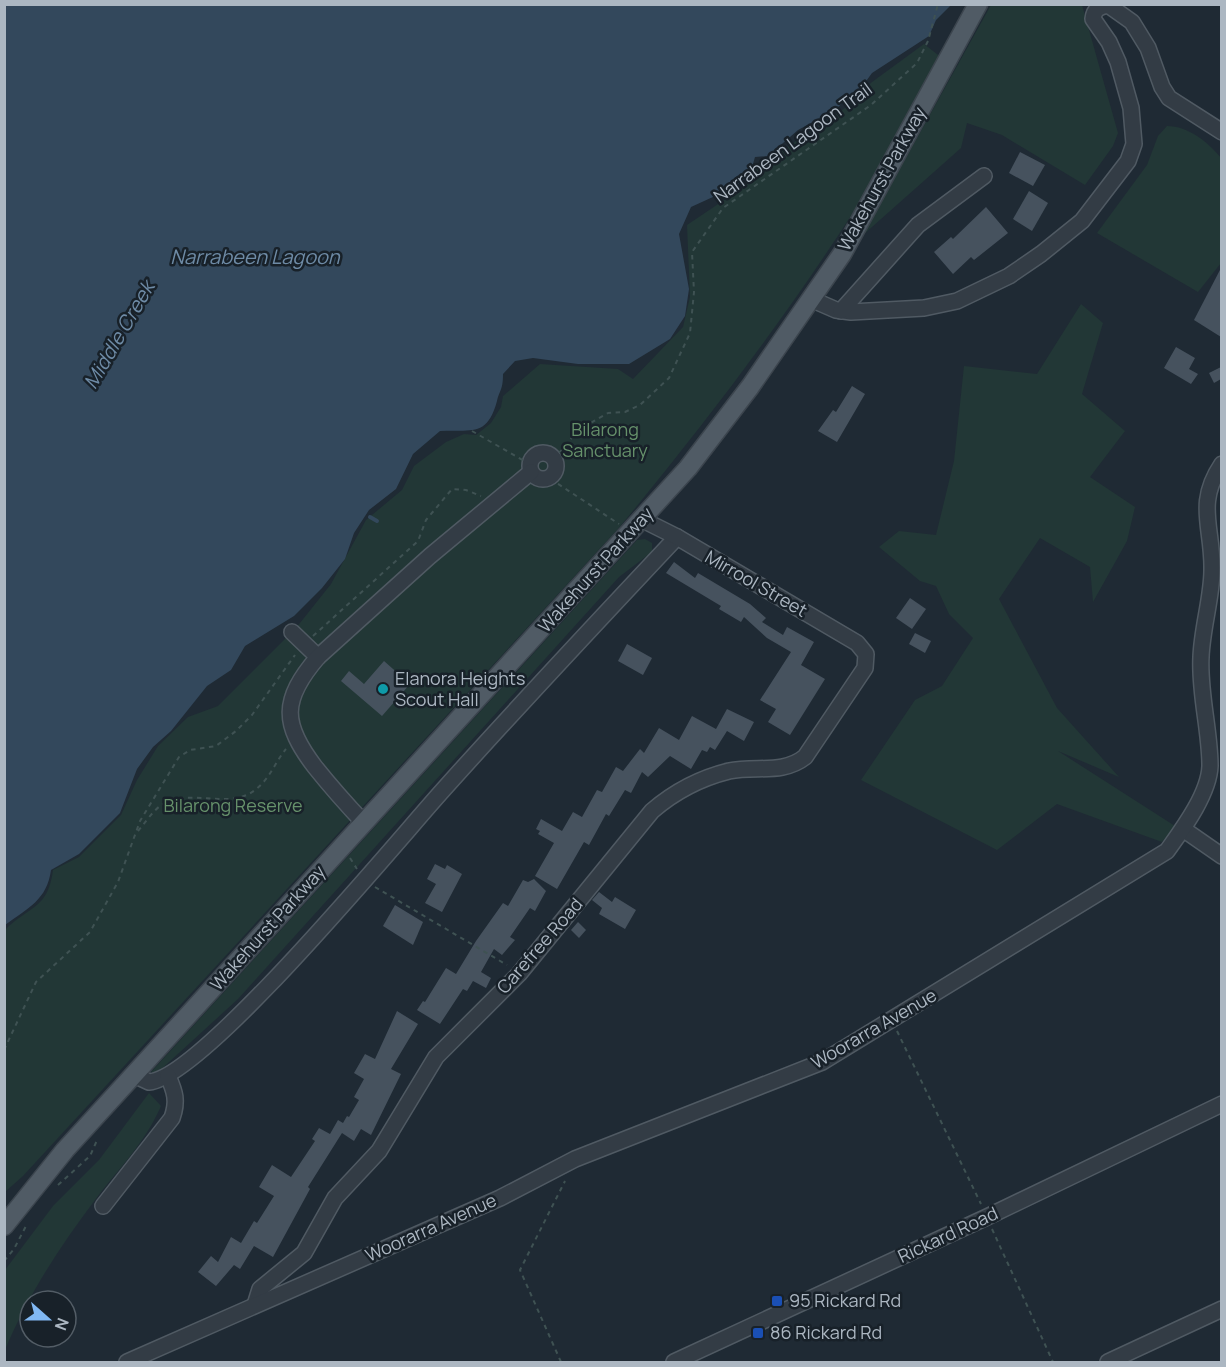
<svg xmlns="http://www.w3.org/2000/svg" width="1226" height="1367" viewBox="0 0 1226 1367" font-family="Manrope,sans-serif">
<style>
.green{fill:#223736}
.water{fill:#33485c}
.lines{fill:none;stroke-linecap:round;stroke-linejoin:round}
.stream{stroke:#33485c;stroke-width:4}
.building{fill:#46525e}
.minor-casing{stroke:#505a63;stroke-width:18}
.major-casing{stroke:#3c454e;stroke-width:21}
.path{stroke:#3f5253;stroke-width:2;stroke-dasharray:4.5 4.5;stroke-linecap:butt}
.minor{stroke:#333c45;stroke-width:15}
.major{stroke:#505b65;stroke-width:18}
.culture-dot{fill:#0f9aa8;stroke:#182129;stroke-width:2}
.transit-dot{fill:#1a4fb4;stroke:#182129;stroke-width:2}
.labels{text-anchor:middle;stroke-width:5;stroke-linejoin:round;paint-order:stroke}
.street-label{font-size:18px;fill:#acb7c2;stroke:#182129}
.park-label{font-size:18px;fill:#66916b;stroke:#182129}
.poi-label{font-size:18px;fill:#acb7c2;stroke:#182129;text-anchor:start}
.water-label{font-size:20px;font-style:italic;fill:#6e8ba6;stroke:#182129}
</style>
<rect width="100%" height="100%" fill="#1f2a34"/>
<g class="green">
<path d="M991,5H1082L1118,133L1113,146L1085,185L1002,135L967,123L961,148L863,235Z"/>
<path d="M924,44L942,58C919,98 897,141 873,181C797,303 710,418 618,529L23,1176L5,1192V930C28,906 48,910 53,870L79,857L121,815L137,780L158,746L188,717L218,706L296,628L331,584L366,520L402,490L414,466L446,442L464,434L476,435L491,423L501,407L503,396L540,364L618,369L633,379L683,327L690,297L687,225L739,190L759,166L845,108L872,82Z"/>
<path d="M1167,126C1188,126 1208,142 1221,158V263L1198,292L1097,233L1147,165L1158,136Z"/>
<path d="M1081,304L1103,323L1082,394L1125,431L1090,477L1135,507L1127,541L1093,602L1090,567L1040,538L999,599L1057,708L1119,777L1058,751L1175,826L1162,842L1057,804L997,850L861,780L915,700L942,686L973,638L949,614L936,586L920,581L879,547L899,531L936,535L954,461L964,366L1037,374Z"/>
<path d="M645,539L652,543V552L619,577L238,999L156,1074L151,1072L637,540Z"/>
<path d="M149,1093L161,1106C145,1143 119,1168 95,1200C60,1246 27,1297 5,1350V1270L53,1206L99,1160Z"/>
</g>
<path class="water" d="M5,4H951V5L936,20L929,36L872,73L856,95L844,100L836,110L798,130L768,156L755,157L750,174L737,186L691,207L679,234L689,289L685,316L670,339L629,364H578L533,358L515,361L503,374C503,390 500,389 497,401C487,438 471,429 440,431L413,454L396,489L369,510L354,533L345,559L322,588L294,616L245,646L231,670L207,686L171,731L153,747L137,769L120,813L79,854L51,870C47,900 28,908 5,925Z"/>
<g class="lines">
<path class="stream" d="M370,517L377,521"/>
</g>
<g class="building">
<path d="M1020,152L1045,165L1033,186L1009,173Z"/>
<path d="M1029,191L1048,203L1032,231L1013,219Z"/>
<path d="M986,207L1008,233L974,260L971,257L953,274L934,252L951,237L953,239Z"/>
<path d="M1221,268V337L1194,320Z"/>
<path d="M1176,347L1195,358L1189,369L1198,374L1191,384L1164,368Z"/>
<path d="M1221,367V379L1214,383L1209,373Z"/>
<path d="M852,386L865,394L837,442L818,431L833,410L836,412Z"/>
<path d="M674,562L695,578L698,573L750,604L766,618L762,622L783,635L787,627L814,642L801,665L825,679L790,735L768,722L776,709L760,700L791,652L767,638L744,617L741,622L719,609L721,606L666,573Z"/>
<path d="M910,598L926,609L912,629L896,618Z"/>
<path d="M915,633L931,641L925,653L909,644Z"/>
<path d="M627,644L652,658L643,675L618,661Z"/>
<path d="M384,661L410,684L382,716L341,681L349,671L364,684Z"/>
<path d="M727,709L754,722L744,741L727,731L715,750L710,747L707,752L702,750L691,769L670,756L648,777L642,772L631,793L625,790L609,816L606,814L589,845L584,842L557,889L535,876L554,843L538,834L540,831L536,829L541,819L562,831L573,812L582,817L597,790L602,792L616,767L623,771L640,749L644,753L659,728L679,740L692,716L716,729Z"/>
<path d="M435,864L445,869L447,865L462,874L442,912L425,903L436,884L427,879Z"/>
<path d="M534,879L546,891L535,911L530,908L510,937L515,940L508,948L502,955L494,949L481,972L491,978L486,988L473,981L467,991L463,989L440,1024L417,1010L423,1001L425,1002L446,968L456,974L476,941L503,903L508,906L523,880L528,882Z"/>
<path d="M599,892L612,902L615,897L636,910L625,929L599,914L602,908L592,900Z"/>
<path d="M395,905L423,922L413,945L383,926Z"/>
<path d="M578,922L586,930L579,938L571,930Z"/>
<path d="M397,1011L418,1024L391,1069L401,1074L371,1135L361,1129L354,1141L342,1133L308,1187L310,1189L273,1257L254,1246L240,1269L234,1265L216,1286L198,1272L211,1256L218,1262L231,1237L241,1243L254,1221L257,1223L274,1196L259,1187L272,1165L291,1177L315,1141L312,1139L319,1128L330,1134L338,1120L343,1123L347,1116L349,1117L359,1100L354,1097L364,1079L354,1073L365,1054L375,1059Z"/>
</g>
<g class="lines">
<defs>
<g id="minor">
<path d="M813,300L836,310L851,312L924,308L957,301L1009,276L1041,254L1082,221L1128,161L1134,144L1131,108L1118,62L1109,42L1093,19C1094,9 1099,7 1108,5L1132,22L1148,48L1162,87L1169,98L1222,132"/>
<path d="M841,311L918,225L984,176"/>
<circle cx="543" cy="466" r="13"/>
<path d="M292,632L318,657"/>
<path d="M364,823C347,805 331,787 315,767C282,724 281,700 318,657L430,556L531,472"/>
<path d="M1183,829L1222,856"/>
<path d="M134,1075L149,1082C202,1078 397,841 443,790C519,705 598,621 677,537"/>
<path d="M103,1206L172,1118C178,1101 175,1092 168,1076"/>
<path d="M255,1305L260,1289L304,1253L335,1198L379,1151L436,1057L519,974L652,811C674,792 701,778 729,771C756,765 782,775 805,757L865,668L866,654L857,643L677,537L643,520"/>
<path d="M127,1362L500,1198L575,1159L822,1062L1167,851C1182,830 1209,794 1210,766C1210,730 1199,693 1201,657C1202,628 1212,597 1212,570C1213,527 1195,504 1222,464"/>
<path d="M674,1362L987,1217L1222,1104"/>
<path d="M1108,1362L1222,1309"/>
</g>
<path id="major" d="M4,1226L65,1150L688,468L750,387L842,254L978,4"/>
</defs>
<use href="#minor" class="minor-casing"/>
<use href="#major" class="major-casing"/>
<g class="path">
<path d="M472,431L524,461"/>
<path d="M552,458L566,447L575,432L608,413L625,412L640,405L669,378L690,333L694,292L692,252L723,208L871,105L917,63L928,41L938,4"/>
<path d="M543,474L619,524"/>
<path d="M313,636L418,541L426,520L452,489L466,490L481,496"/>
<path d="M138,831C145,823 152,812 160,806C187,786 228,811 255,790C270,779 275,762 286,749"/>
<path d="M350,858L357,869"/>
<path d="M375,887L507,965"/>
<path d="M897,1031L981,1204"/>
<path d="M4,1050L36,982L90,932L118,882L140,821L179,757L190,750L216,746L236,731L252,715L295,655"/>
<path d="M58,1185L90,1156L98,1138"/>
<path d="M992,1229L1053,1362"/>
<path d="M4,1261L14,1249L27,1224"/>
<path d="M561,1362L520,1270L565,1181"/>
</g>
<use href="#minor" class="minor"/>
<use href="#major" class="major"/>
</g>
<circle class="culture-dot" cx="383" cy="689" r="6"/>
<g class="transit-dot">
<rect x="771" y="1295" width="12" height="12" rx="3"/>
<rect x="752" y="1327" width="12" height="12" rx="3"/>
</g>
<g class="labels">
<g class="street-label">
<text transform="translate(793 143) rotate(-36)" y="6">Narrabeen Lagoon Trail</text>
<text transform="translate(882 179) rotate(-61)" y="6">Wakehurst Parkway</text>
<text transform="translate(596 570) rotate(-48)" y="6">Wakehurst Parkway</text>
<text transform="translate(756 584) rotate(30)" y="6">Mirrool Street</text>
<text transform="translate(268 928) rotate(-48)" y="6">Wakehurst Parkway</text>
<text transform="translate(540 946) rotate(-49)" y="6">Carefree Road</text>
<text transform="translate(874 1029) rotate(-30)" y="6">Woorarra Avenue</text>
<text transform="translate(431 1228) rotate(-24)" y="6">Woorarra Avenue</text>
<text transform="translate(948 1235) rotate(-25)" y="6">Rickard Road</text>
</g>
<g class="park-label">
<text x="605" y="436">Bilarong<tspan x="605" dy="21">Sanctuary</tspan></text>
<text x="233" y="812">Bilarong Reserve</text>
</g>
<g class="poi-label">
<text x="395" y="685">Elanora Heights<tspan x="395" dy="21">Scout Hall</tspan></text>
<text x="789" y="1307">95 Rickard Rd</text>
<text x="770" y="1339">86 Rickard Rd</text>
</g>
<g class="water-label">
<text x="255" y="264">Narrabeen Lagoon</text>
<text transform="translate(119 335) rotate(-60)" y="7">Middle Creek</text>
</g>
</g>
<rect width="1226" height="1367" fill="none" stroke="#acb7c2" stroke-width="12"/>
<g transform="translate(48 1319) rotate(111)"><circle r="28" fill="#182129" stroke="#535d66" stroke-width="1.5"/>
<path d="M0-4.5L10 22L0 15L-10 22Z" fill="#81b8f3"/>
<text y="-9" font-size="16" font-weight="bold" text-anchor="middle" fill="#acb7c2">N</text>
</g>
</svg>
